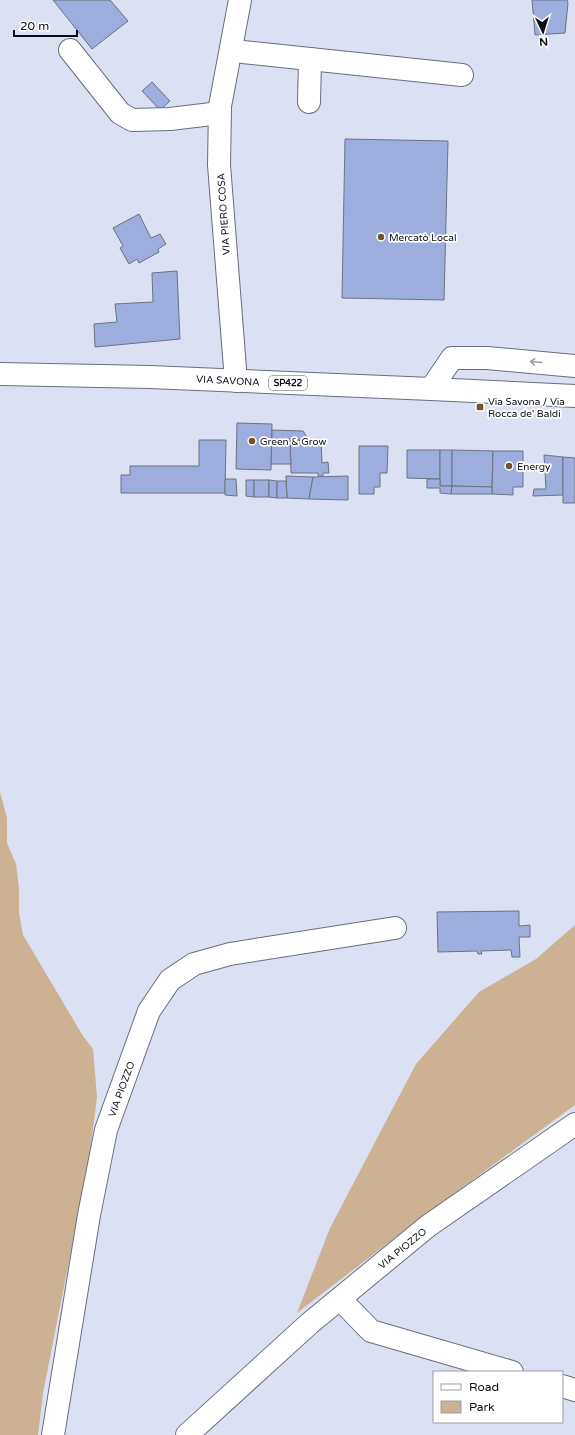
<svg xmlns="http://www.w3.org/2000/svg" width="575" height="1435" viewBox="0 0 575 1435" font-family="'Varela Round',sans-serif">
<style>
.green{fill:#ccb192}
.building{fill:#9daddd;stroke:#6d7281}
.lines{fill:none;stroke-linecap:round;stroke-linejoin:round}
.minor-casing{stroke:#696e7d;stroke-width:24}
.major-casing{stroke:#696e7d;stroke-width:24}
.minor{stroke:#fff;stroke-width:22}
.major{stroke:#fff;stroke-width:22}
.oneway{stroke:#9d9ea1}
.poi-dot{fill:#74532a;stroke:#fff;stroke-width:1.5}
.labels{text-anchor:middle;stroke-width:3.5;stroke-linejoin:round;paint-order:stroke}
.shield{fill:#fff;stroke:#54565a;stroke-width:1}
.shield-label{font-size:9px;font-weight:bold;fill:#0b0d13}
.street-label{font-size:10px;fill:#0b0d13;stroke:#fff}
.poi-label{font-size:10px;fill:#0b0d13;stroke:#fff;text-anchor:start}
</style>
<rect width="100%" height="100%" fill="#dbe1f2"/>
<g class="green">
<path d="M0,792L7,818V843L16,864L19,888V913L23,935L83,1036L93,1049L97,1097L89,1160L43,1393L38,1435H0Z"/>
<path d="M575,925V1105L418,1220L297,1313L330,1228L416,1064L479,992L536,959Z"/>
</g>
<g class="building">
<path d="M53,0H110L128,21L92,49Z"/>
<path d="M532,0H567L568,3L565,33L535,35Z"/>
<path d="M152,82L170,101L160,110L142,91Z"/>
<path d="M345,139L448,141L444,300L342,298Z"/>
<path d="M139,214L151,238L160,234L166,244L158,249L159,252L139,263L137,259L129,264L120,248L123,246L113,228Z"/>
<path d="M177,271L180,339L95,347L94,324L117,322L115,304L153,302L152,273Z"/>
<path d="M237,423L272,424L271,470L236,469Z"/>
<path d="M272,430L303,431L309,440H272Z"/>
<path d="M321,439L322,463L328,462L329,473H323V476H318V473H291L290,441Z"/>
<path d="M199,440H226L225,493H121V475H130V466H199Z"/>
<path d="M272,440L290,441L291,464H271Z"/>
<path d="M359,446H388L387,473H380V487H374V494H359Z"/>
<path d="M407,450H440V479L407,478Z"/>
<rect x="440" y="450" width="12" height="36"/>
<path d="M452,450L493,451L492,487L452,486Z"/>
<path d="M493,451H523V487H513V495L492,494Z"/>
<path d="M544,455L563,457V495L533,496L534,489H546Z"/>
<path d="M563,457L575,458V503H563Z"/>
<path d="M286,476L313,477L309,499L287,498Z"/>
<path d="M348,476V500L309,499L313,477Z"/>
<path d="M225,479H236L237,496L225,495Z"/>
<path d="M427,479H440V486H452L451,494L440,493V488H427Z"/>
<path d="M246,480H254V497L246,496Z"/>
<rect x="254" y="480" width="15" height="17"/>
<path d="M269,480L277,481V498L269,497Z"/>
<path d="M277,481H286L287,498H277Z"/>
<path d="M452,486L492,487V494H451Z"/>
<path d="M519,911V926L530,925V937H519L520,957H512L511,950L481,951L482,954H478L477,951L438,952L437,912Z"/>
</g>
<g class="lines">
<defs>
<g id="minor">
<path d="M231,49L243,52L462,75"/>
<path d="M70,50L120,113L132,120L170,119L220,113"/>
<path d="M309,102L310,59"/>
<path d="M236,381L219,165L220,106L240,0"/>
<path d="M431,389L452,358H487L575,366"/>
<path d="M340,1299L371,1331L512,1372"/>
<path d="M562,1386L575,1390"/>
<path d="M53,1435L89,1215L106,1130L149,1011L170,980L194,964L230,954L395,928"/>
<path d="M187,1435L310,1323L428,1226L575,1124"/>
</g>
<path id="major" d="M0,374L150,377L431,389L575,396"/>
</defs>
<use href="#minor" class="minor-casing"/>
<use href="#major" class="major-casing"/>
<use href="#minor" class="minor"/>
<use href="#major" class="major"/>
</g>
<defs><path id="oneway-shaft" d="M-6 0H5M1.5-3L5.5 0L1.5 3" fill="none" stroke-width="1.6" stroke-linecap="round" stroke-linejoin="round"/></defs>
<use class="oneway" href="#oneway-shaft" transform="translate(536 362) rotate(-175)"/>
<g class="poi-dot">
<circle cx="381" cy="237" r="4"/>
<rect x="476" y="403" width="8" height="8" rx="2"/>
<circle cx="252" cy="441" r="4"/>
<circle cx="509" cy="466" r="4"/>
</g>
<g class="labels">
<rect class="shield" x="269" y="376" width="38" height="14" rx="3"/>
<g class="shield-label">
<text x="288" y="386">SP422</text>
</g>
<g class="street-label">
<text transform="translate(223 214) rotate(-94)" y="4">VIA PIERO COSA</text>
<text transform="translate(228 380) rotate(3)" y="4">VIA SAVONA</text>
<text transform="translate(121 1089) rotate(-70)" y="4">VIA PIOZZO</text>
<text transform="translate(402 1248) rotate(-39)" y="4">VIA PIOZZO</text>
</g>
<g class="poi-label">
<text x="389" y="241">Mercatò Local</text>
<text x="488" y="405">Via Savona / Via<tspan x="488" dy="12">Rocca de' Baldi</tspan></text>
<text x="260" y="445">Green &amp; Grow</text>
<text x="517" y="470">Energy</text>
</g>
</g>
<rect x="433" y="1371" width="130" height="52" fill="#ffffff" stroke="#9d9ea1"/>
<rect x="441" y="1384" width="20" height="6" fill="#ffffff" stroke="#9d9ea1"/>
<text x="469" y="1391" font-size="12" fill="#0b0d13">Road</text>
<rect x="441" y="1401" width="20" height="12" fill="#ccb192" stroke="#9d9ea1"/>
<text x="469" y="1411" font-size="12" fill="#0b0d13">Park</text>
<g transform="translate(543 32) rotate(176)" stroke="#ffffff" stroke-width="3" paint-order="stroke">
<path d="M0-3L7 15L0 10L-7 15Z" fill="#0b0d13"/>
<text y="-6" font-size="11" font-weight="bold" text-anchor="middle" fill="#0b0d13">N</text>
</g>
<path d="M14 30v6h63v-6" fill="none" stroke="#0b0d13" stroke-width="2"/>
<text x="20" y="30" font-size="12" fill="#0b0d13" stroke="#ffffff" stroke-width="3" paint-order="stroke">20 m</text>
</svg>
